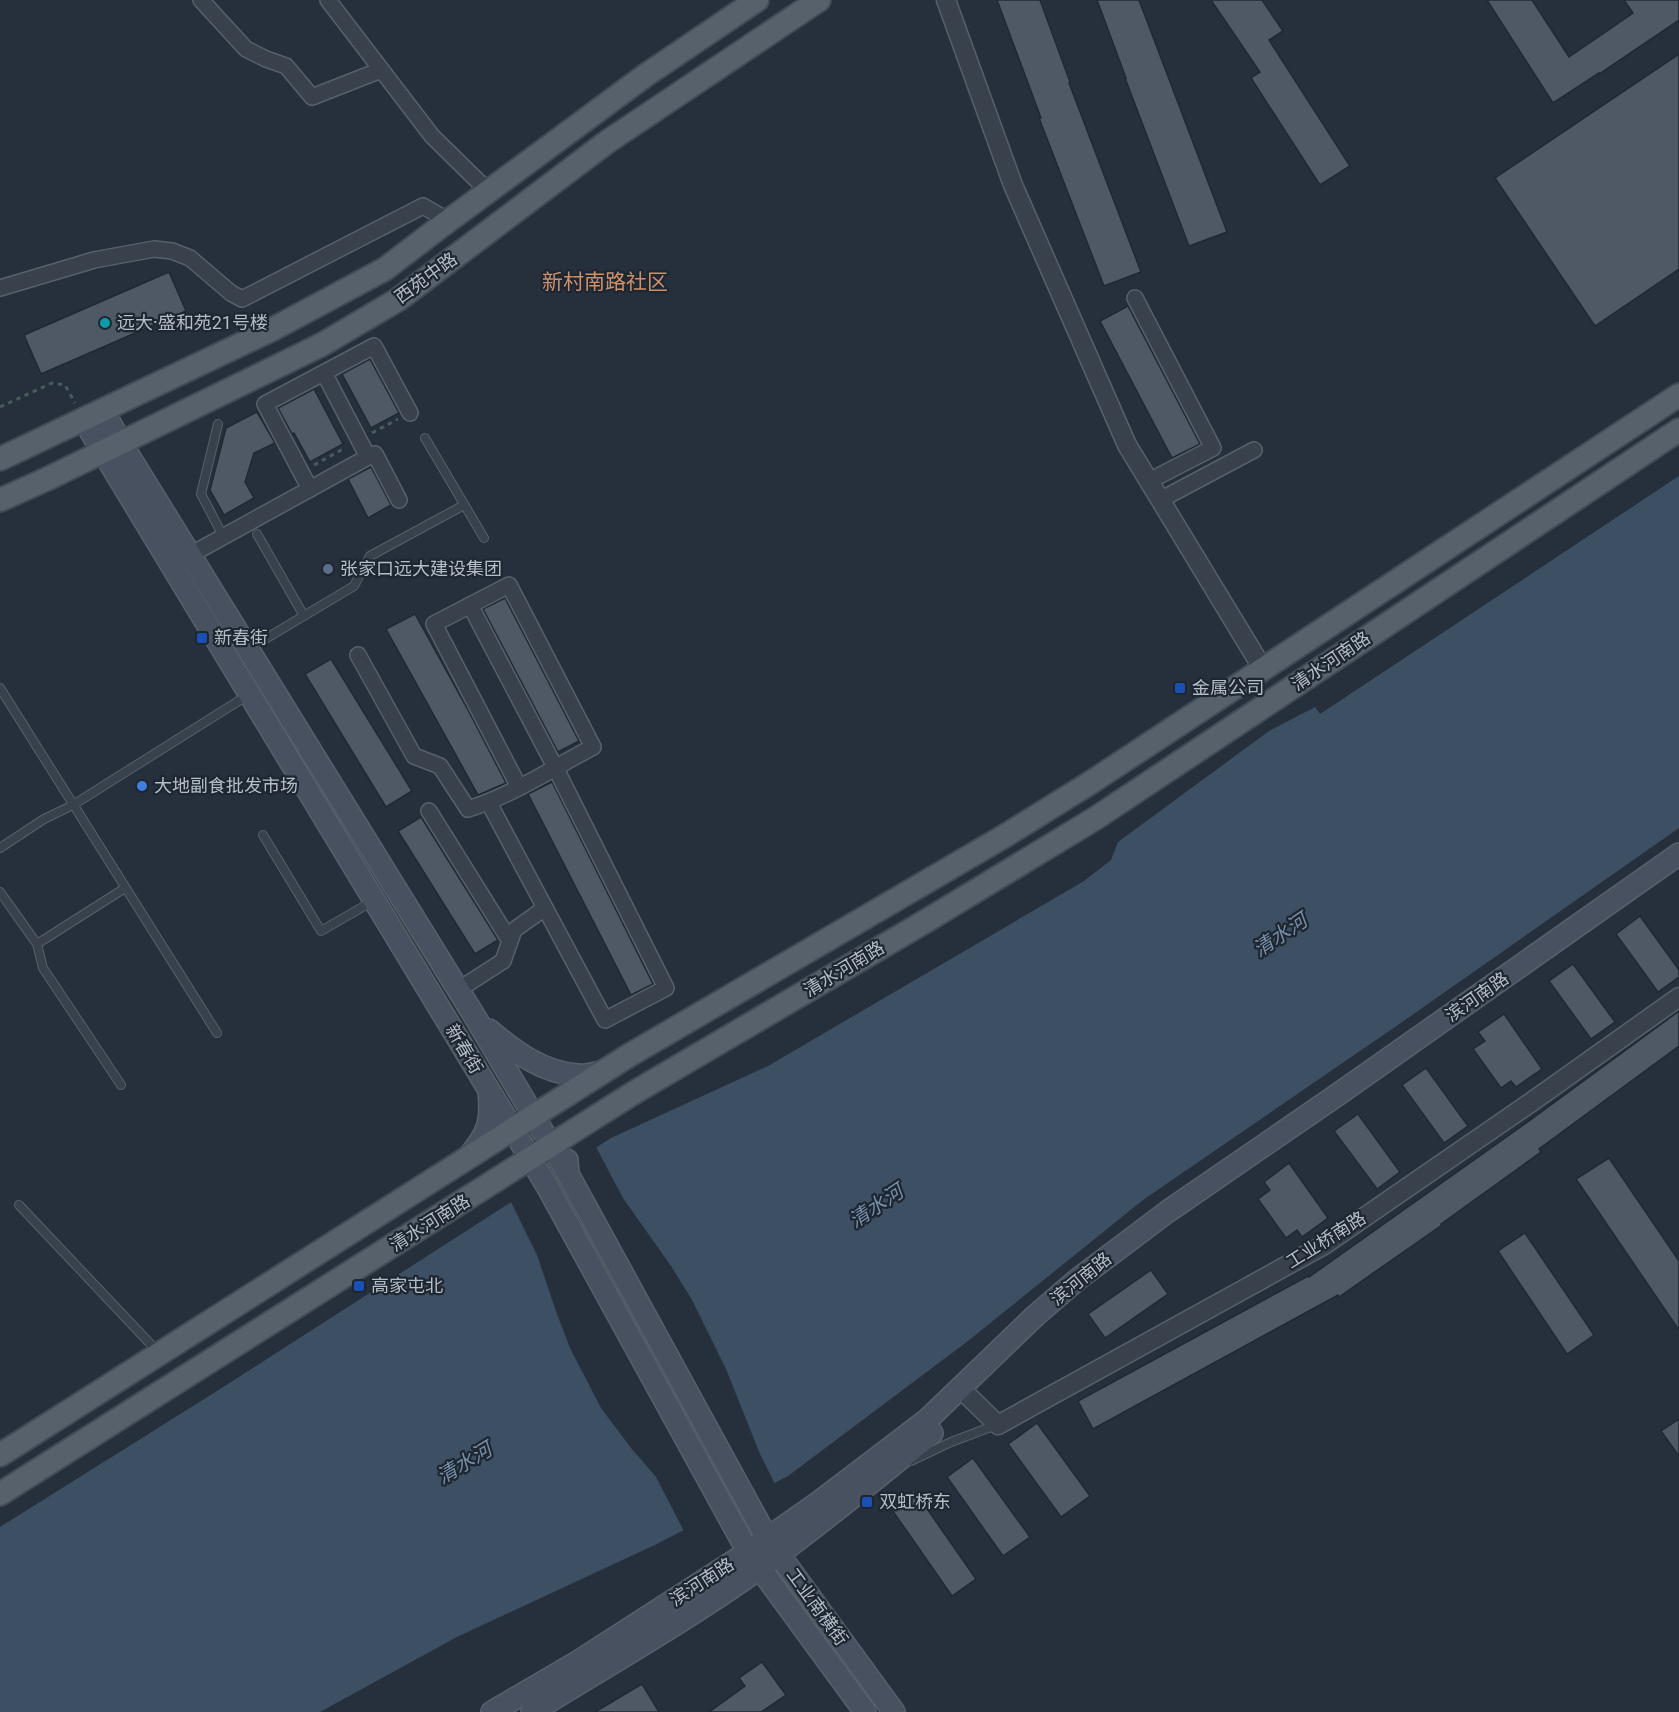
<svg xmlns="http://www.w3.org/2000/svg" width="1679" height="1712" viewBox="0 0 1679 1712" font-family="Roboto,'Noto Sans SC',sans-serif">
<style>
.water{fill:#3c4f63}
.pier{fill:#26303c}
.building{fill:#4f5966;stroke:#202933;stroke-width:1.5}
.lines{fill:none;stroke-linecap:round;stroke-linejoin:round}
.service-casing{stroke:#57606a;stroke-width:10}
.minor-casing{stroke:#57606a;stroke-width:18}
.tertiary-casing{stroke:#57606a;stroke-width:21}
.secondary-casing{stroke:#57606a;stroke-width:24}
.primary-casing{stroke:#424b55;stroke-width:26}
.path{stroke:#475a5c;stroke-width:3;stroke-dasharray:4.5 4.5;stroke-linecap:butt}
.service{stroke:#39424c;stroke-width:8}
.minor{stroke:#39424c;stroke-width:15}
.tertiary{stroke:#39424c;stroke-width:18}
.secondary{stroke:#48515f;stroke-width:21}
.primary{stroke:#57616c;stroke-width:22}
.culture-dot{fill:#0f9aa8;stroke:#1e2731;stroke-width:2}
.service-dot{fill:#5c6f8a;stroke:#1e2731;stroke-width:2}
.transit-dot{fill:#1a4fb4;stroke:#1e2731;stroke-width:2}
.shop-dot{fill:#3f7fe0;stroke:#1e2731;stroke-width:2}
.labels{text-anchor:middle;stroke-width:4.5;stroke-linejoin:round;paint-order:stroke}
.street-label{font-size:18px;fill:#b5bdc7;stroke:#1e2731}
.poi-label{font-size:18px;fill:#b5bdc7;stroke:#1e2731;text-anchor:start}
.water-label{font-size:20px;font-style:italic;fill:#788fa8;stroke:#1e2731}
.quarter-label{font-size:21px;fill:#cd906b;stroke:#1e2731}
</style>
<rect width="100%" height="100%" fill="#26303c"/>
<path class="water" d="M1679,476V828L1395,1027L1143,1200L968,1341L788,1476L657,1544L457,1637L320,1712H0V1527L217,1391L611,1138L768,1066L1084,881L1111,860L1118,842L1269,731L1315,707L1320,714Z"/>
<path class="pier" d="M595,1145L623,1198L671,1266L692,1300L726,1369L760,1454L776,1486L685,1533L656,1477L631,1448L601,1408L570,1348L557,1314L537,1255L510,1200Z"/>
<g class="building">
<path d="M997,0H1040L1070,82L1069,83L1141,272L1104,286L1039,118H1041Z"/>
<path d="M1097,0H1139L1227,232L1189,246L1125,78H1126Z"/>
<path d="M1211,0H1262L1283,31L1269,40L1350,166L1320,185L1251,78L1260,72Z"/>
<path d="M1487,0H1532L1569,57L1633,13L1624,0H1679V20L1599,74V73L1553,103Z"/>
<path d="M1679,54V269L1595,326L1495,178Z"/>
<path d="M169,272L186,311L41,374L24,335Z"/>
<path d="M1128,306L1200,444L1172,458L1100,321Z"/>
<path d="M370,359L399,413L371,428L342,374Z"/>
<path d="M314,389L343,444L310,462L294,433L292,434L278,408Z"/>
<path d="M257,412L275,443L254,453L245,482L254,498L224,515L210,490L226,428Z"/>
<path d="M371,467L391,505L368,518L348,479Z"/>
<path d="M505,598L579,741L558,752L483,609Z"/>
<path d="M415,614L468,710L506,783L478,795L386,629Z"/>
<path d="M331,659L412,791L386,807L305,674Z"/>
<path d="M552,782L653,984L631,995L528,794Z"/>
<path d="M421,817L498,940L475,954L398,831Z"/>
<path d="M1640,916L1679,970V977L1658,992L1616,934Z"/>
<path d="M1573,964L1615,1022L1591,1039L1549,981Z"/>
<path d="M1679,1011V1046L1539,1149L1541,1152L1441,1224L1442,1225L1339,1297L1338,1295L1093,1429L1078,1401L1308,1276L1309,1277L1522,1126Z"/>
<path d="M1504,1014L1542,1069L1516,1087L1511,1081L1501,1088L1473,1049L1485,1041L1478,1032Z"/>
<path d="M1426,1068L1468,1126L1444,1143L1402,1085Z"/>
<path d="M1358,1114L1400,1172L1377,1189L1334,1131Z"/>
<path d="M1609,1158L1679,1261V1330L1576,1179Z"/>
<path d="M1289,1163L1328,1218L1302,1237L1297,1230L1286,1238L1258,1199L1270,1190L1264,1182Z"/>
<path d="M1525,1233L1594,1335L1567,1354L1498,1251Z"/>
<path d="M1151,1270L1168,1294L1105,1338L1088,1314Z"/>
<path d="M1679,1419V1456L1661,1431Z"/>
<path d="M1037,1423L1090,1496L1061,1517L1008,1444Z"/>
<path d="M973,1458L1030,1537L1003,1556L947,1477Z"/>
<path d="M914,1490L976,1579L952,1596L890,1507Z"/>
<path d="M762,1662L786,1695L761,1712H709L745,1686L739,1678Z"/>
<path d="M642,1684L659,1712H595Z"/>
</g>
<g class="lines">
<defs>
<g id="service">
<path d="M218,424L201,494L223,536"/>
<path d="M425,438L484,538"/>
<path d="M257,534L304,616"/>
<path d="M250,648L354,586L370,556L464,505"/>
<path d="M0,688L217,1033"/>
<path d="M263,835L321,931L373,901"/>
<path d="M0,848L44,819L73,805L248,695"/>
<path d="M0,892L37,944L125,888"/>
<path d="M37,944L43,968L121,1085"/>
<path d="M19,1205L158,1352"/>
<path d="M911,1461L951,1442L996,1425"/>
</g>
<g id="minor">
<path d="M201,0L246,49L266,59L286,66L312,97L381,70"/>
<path d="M328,0L432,136L488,191"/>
<path d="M0,288L94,260L154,249L172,251L190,258L231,293L242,299L423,206L449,221"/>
<path d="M1135,298L1213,448L1149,481"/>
<path d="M368,457L375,454L399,500"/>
<path d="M310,489L265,404L374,346L410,413"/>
<path d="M1160,500L1254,450"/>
<path d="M190,555L368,457L324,373"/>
<path d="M470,605L555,767L666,988L605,1020L489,803"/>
<path d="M358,655L414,756L440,766L468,809C511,796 553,768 593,747L509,585L434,624L519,787"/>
<path d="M429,811L510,941"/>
<path d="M458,990L503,961L514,930L545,908"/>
</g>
<g id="tertiary">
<path d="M946,0L1013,185L1127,445L1263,669"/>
<path d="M960,1388L998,1425L1324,1245L1530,1103L1679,997"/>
</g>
<g id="secondary">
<path d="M103,410L121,443L475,1017L568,1174"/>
<path d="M83,419L547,1186L748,1552L865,1712"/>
<path d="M489,1030C515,1052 543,1073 578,1075C585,1076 594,1073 602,1072"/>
<path d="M469,1156C489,1133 492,1120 489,1091"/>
<path d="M567,1160L568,1174L767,1538L894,1712"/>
<path d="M492,1712L579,1661L748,1552L819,1502L928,1419L1035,1316L1078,1279L1167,1212L1340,1093L1679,854"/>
<path d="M532,1712C608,1665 687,1620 760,1568C819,1525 876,1479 932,1433"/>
</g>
<g id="primary">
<path d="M0,459L273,329L385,269L440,227L646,75L757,0"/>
<path d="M0,500L47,479L323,344L399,299L607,142L819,0"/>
<path d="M0,1455L628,1056L1003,837L1090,783L1679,395"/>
<path d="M0,1494L635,1092L926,921L1096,818L1679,430"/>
</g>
</defs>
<use href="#service" class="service-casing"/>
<use href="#minor" class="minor-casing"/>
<use href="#tertiary" class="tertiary-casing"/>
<use href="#secondary" class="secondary-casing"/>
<use href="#primary" class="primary-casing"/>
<g class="path">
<path d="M0,407L52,383L65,385L75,403"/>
<path d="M372,433L398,419"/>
<path d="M314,465L345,448"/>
</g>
<use href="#service" class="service"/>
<use href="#minor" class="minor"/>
<use href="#tertiary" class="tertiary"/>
<use href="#secondary" class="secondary"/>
<use href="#primary" class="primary"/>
</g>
<circle class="culture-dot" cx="105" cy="323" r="6"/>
<circle class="service-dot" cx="328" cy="569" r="6"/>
<g class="transit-dot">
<rect x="196" y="632" width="12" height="12" rx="3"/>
<rect x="1174" y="682" width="12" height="12" rx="3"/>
<rect x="353" y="1280" width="12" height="12" rx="3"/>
<rect x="861" y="1496" width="12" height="12" rx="3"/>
</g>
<circle class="shop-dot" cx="142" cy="786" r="6"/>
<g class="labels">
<g class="street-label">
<text transform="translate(426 278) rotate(-36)" y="6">西苑中路</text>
<text transform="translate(1331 661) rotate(-34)" y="6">清水河南路</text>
<text transform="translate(844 969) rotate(-31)" y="6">清水河南路</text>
<text transform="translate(1477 997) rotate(-35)" y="6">滨河南路</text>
<text transform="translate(464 1049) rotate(59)" y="6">新春街</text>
<text transform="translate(430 1223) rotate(-32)" y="6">清水河南路</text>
<text transform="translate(1326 1240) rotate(-32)" y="6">工业桥南路</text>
<text transform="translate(1081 1279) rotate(-39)" y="6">滨河南路</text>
<text transform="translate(702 1582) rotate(-33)" y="6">滨河南路</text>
<text transform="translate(817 1607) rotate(54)" y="6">工业南横街</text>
</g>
<g class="poi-label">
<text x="117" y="329">远大·盛和苑21号楼</text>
<text x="340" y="575">张家口远大建设集团</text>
<text x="214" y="644">新春街</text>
<text x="1192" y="694">金属公司</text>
<text x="154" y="792">大地副食批发市场</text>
<text x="371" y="1292">高家屯北</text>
<text x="879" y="1508">双虹桥东</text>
</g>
<g class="water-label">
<text transform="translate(1280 935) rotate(-34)" y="7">清水河</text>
<text transform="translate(876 1206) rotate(-34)" y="7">清水河</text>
<text transform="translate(464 1463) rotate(-31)" y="7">清水河</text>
</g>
<g class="quarter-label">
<text x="605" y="289">新村南路社区</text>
</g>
</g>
</svg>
